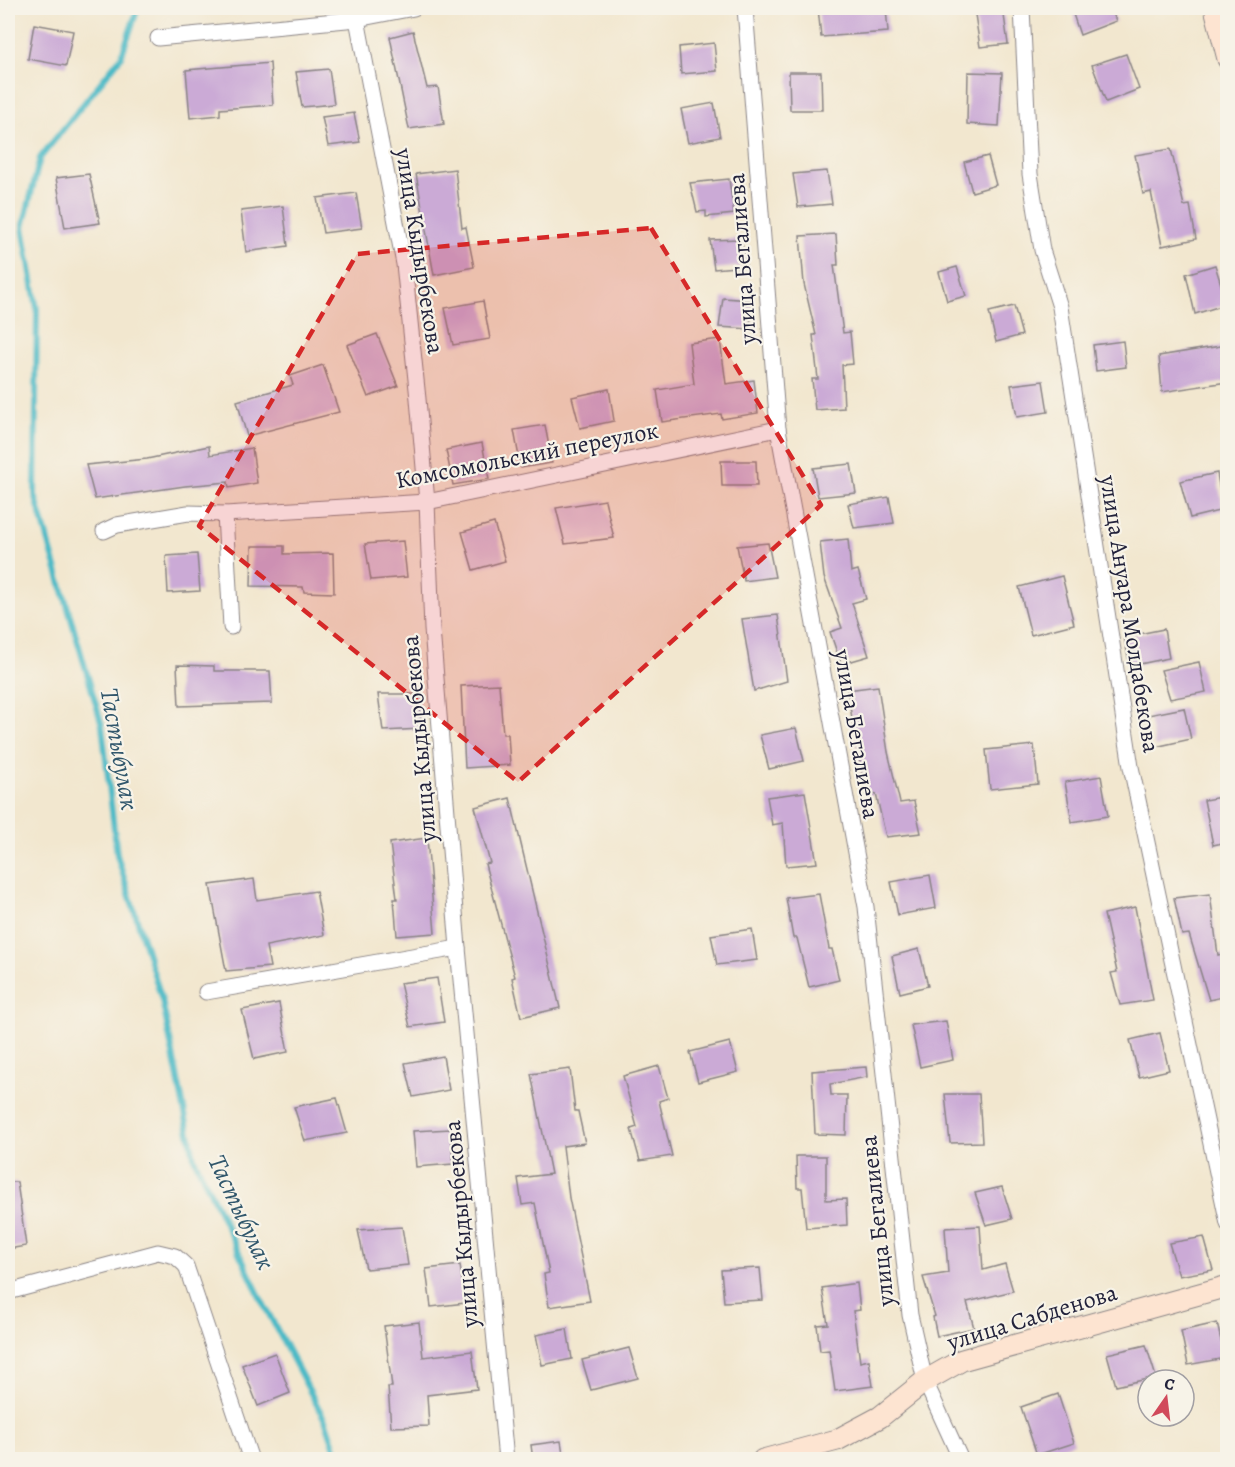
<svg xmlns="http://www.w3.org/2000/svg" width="1235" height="1467" viewBox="0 0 1235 1467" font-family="Alegreya,serif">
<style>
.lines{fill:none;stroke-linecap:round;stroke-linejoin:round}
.stream{stroke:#4cbac6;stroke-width:6}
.building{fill:#cbaad6}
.street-casing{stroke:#8a8485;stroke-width:17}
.secondary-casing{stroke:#8a8485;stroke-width:23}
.street{stroke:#fff;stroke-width:15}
.secondary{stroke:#fde4d1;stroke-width:21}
.marked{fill:#d62828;fill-opacity:0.2;stroke:#d62828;stroke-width:4.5;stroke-dasharray:12 8;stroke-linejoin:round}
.labels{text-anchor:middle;stroke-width:4.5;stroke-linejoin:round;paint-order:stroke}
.street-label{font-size:24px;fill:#22223b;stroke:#f7f3e8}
.water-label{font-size:26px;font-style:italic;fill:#31576c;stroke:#f7f3e8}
</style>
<rect width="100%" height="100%" fill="#f7f3e8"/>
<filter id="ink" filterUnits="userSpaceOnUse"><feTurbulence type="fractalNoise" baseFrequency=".0167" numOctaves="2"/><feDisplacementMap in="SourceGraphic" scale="12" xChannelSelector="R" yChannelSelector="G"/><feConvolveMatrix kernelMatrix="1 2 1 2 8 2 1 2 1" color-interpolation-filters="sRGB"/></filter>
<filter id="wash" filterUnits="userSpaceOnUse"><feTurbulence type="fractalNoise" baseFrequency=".008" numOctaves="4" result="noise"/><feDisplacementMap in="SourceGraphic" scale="24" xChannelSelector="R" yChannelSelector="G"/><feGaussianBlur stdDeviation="1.35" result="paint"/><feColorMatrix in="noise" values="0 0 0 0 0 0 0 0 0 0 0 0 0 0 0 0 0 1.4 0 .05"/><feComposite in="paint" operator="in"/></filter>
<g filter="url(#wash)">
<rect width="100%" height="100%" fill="#f2e7cf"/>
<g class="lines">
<path class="stream" d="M138,8L121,57L40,158L23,227L37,309L35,495L102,725L117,855L162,1000L194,1158L262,1301L326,1422L339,1460"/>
</g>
<g id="blocks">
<g class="building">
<path d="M818,8H886L888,32L821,37Z"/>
<path d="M974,8H1003L1008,44L980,47Z"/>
<path d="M1071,8H1111L1116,21L1080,35Z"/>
<path d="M34,24L73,31L66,66L28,59Z"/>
<path d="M413,31L427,88L438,87L444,124L409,129L390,37Z"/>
<path d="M714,43L717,71L681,74L679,47Z"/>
<path d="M1126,54L1139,89L1106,102L1092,65Z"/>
<path d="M270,63L273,105L220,109V115L190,118L186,70Z"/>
<path d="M329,69L334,104L302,107L296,72Z"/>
<path d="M789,72H821L822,110H790Z"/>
<path d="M968,72L1002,73L999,126L967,124Z"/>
<path d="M714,103L720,137L688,143L681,109Z"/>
<path d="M354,113L360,142L328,146L322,117Z"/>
<path d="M1171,149L1184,206L1190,205L1196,239L1162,246L1151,192L1143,194L1135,155Z"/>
<path d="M988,156L996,185L972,192L964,162Z"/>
<path d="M455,169L462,228L466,227L474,267L434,275L416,174Z"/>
<path d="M827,171L832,204L798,207L793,174Z"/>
<path d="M89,174L100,223L65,228L56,178Z"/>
<path d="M729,179L734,214L706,217V211L697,212L690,183Z"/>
<path d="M356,193L362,228L323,233L317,198Z"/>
<path d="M283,206L288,246L246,252L241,211Z"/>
<path d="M836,234L838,265H834L843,333L850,332L853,364L842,365L844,408L815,410L812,379H818L813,335H816L804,284L800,236Z"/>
<path d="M741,239L746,266L714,269L710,240Z"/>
<path d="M1215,265L1227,304L1195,314L1186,274Z"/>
<path d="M957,267L966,296L947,301L939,272Z"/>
<path d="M723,298L752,300L750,329L719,327Z"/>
<path d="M483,301L490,339L453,345L445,308Z"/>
<path d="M1014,306L1022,335L996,342L989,312Z"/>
<path d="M377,334L398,386L368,397L347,345Z"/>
<path d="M720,339L726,384L754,380L758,413L722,419L721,414L662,422L657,390L694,384L689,343Z"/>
<path d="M1123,341L1126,367L1096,371L1093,345Z"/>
<path d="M1227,345V382L1162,392L1159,356Z"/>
<path d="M323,365L339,412L247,436L237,401L293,385L290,376Z"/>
<path d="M1043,381L1048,412L1017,417L1011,385Z"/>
<path d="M609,389L614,421L580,428L572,397Z"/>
<path d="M545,425L552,463L521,468L514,430Z"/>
<path d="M482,443L489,479L453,485L446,450Z"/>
<path d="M209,446L210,455L252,448L257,483L229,488L228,482L185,486L95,499L86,465L147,459Z"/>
<path d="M721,461H756L757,486H722Z"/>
<path d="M851,464L856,493L818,497L813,468Z"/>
<path d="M1217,473L1223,510L1190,518L1180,481Z"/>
<path d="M889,497L894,523L854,528L848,504Z"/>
<path d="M605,500L614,538L565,544L556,508Z"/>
<path d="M494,523L505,561L473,570L462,532Z"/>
<path d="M848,539L851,572L858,570L866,599L852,603L869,656L841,664L830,632L842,628L824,577L820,542Z"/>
<path d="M403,541L407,577L371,580L365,544Z"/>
<path d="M768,543L775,577L744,581L737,546Z"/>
<path d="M252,546H284V554L333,553L334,593L304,592L303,587L251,586Z"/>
<path d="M197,554L200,591L168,593L166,556Z"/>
<path d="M1062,576L1074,624L1031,635L1019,587Z"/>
<path d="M778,615L787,681L754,691L742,619Z"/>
<path d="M1164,629L1169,658L1130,666L1124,637Z"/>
<path d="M1199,662L1206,692L1170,699L1161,670Z"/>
<path d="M177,665L214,666V671H270L272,703L179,706Z"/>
<path d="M499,684L503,734H508L510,765L465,768L461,686Z"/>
<path d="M878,686L888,752L900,803L914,801L921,833L886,837L876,794L866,796L847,690Z"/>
<path d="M378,694H419L421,729L383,731Z"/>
<path d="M1184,708L1191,739L1155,747L1148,715Z"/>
<path d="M796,728L804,761L769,769L760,735Z"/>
<path d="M1034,745L1038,784L990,789L986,750Z"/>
<path d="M1101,776L1108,816L1072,822L1065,782Z"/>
<path d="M805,792L817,863L786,866L783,823L772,825L767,797Z"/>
<path d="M1227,796V842L1213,845L1204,800Z"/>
<path d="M510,798L560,1008L521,1017L512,978L515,977L485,864L490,863L475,807Z"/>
<path d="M427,838L435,933L397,936L394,899H397L390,843Z"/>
<path d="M930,875L936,908L898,915L891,882Z"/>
<path d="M254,879L257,900L316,891L324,935L266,946L270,967L226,971L210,885Z"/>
<path d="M819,894L829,949H832L839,980L809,987L797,938H793L786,898Z"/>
<path d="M1210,894L1218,955L1227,953V996L1209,1000L1189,934L1182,935L1174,898Z"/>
<path d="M1135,907L1153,1000L1120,1005L1111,973L1117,972L1104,914Z"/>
<path d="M752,929L757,960L717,965L711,935Z"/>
<path d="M919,949L928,986L900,993L892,956Z"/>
<path d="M437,978L444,1022L410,1027L400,983Z"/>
<path d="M279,1003L288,1052L254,1059L242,1010Z"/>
<path d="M946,1021L953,1060L920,1067L911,1025Z"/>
<path d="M1160,1033L1169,1070L1139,1077L1130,1040Z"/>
<path d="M730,1042L738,1072L698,1082L690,1052Z"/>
<path d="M443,1056L449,1090L413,1097L405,1063Z"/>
<path d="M659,1066L668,1098L659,1101L672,1156L640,1161L631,1129L637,1127L623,1076Z"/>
<path d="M866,1067L867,1077L830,1084L831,1095H847L846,1135L815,1134L812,1071Z"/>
<path d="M570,1069L575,1111H578L585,1143L563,1146L569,1198L590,1301L549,1307L544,1274L549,1273L535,1203L522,1205L518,1178L551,1174L531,1074Z"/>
<path d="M945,1094H979L982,1142L950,1143Z"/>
<path d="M337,1098L347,1133L305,1141L294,1107Z"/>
<path d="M451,1129L453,1164L416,1167L413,1131Z"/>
<path d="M796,1156H826V1200L846,1199L847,1225L806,1228L802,1188H797Z"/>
<path d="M8,1182H17L26,1246L8,1249Z"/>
<path d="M1002,1187L1012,1219L986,1225L975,1193Z"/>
<path d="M980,1226L983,1270L1005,1264L1013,1291L967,1302L974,1328L937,1336L933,1317L935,1316L923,1277L948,1273L945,1228Z"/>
<path d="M402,1227L408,1265L366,1269L358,1230Z"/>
<path d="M1204,1237L1213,1270L1179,1276L1169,1243Z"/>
<path d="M460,1265L465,1303L431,1307L426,1269Z"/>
<path d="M760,1268L763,1300L724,1302L721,1270Z"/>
<path d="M857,1283L860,1310L853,1311L860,1362L869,1360L873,1386L835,1391L829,1350L820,1351L817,1325L828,1324L822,1288Z"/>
<path d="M419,1322L423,1357L472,1351L477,1389L427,1395L429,1426L391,1427L388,1387H392L384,1326Z"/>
<path d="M1217,1323L1225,1358L1188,1365L1181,1331Z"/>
<path d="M567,1329L572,1359L542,1365L536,1335Z"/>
<path d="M1146,1345L1156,1377L1116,1386L1107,1354Z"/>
<path d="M629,1348L638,1378L591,1390L582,1360Z"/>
<path d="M275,1353L290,1393L258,1406L242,1365Z"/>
<path d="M1058,1394L1074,1443L1037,1455L1021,1407Z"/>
<path d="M561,1441L564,1460H533L531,1445Z"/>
</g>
</g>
</g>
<g filter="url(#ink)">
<use href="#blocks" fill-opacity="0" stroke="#8a8485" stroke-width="1.5"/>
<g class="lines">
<defs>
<g id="street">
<path d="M745,8L778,429L866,907L910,1315L925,1381L961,1460"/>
<path d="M1022,8L1030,174L1042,250L1060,307L1131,767L1228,1224"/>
<path d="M357,19L404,264L418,399L427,502L432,629L458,948L506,1460"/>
<path d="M158,38L357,19L414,8"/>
<path d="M225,514L231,627"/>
<path d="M104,531L117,525L188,513L225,514L427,502L778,429"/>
<path d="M206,992L458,948"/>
<path d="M8,1292L158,1252L175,1256L186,1266L251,1460"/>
</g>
<g id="secondary">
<path d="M1215,8L1228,59"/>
<path d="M763,1460L837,1440L880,1417L925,1381L962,1360L1228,1286"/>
</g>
</defs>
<use href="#street" class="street-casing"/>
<use href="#secondary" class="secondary-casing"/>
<use href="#street" class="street"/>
<use href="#secondary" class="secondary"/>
</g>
</g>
<path class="marked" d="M651,228L821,505L518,782L199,526L357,254Z"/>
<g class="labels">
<g class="street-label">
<text transform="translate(420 251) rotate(81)" y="8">улица Кыдырбекова</text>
<text transform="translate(742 259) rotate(-94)" y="8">улица Бегалиева</text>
<text transform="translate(527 455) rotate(-11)" y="8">Комсомольский переулок</text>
<text transform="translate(1130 614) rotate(81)" y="8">улица Ануара Молдабекова</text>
<text transform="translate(857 734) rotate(80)" y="8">улица Бегалиева</text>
<text transform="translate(419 739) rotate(-95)" y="8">улица Кыдырбекова</text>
<text transform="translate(877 1221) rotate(-96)" y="8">улица Бегалиева</text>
<text transform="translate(461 1224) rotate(-95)" y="8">улица Кыдырбекова</text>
<text transform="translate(1032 1317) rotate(-17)" y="8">улица Сабденова</text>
</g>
<g class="water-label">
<text transform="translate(120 749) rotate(80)" y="9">Тастыбулак</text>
<text transform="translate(242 1212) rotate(65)" y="9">Тастыбулак</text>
</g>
</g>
<rect width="1235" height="1467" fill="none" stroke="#f7f3e8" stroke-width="30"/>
<g transform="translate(1166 1398) rotate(14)"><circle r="28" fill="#f7f3e8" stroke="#a29fa3" stroke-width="1.5"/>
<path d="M0-4.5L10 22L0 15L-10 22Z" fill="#d1495b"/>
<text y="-9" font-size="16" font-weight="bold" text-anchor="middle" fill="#22223b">С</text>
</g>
</svg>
